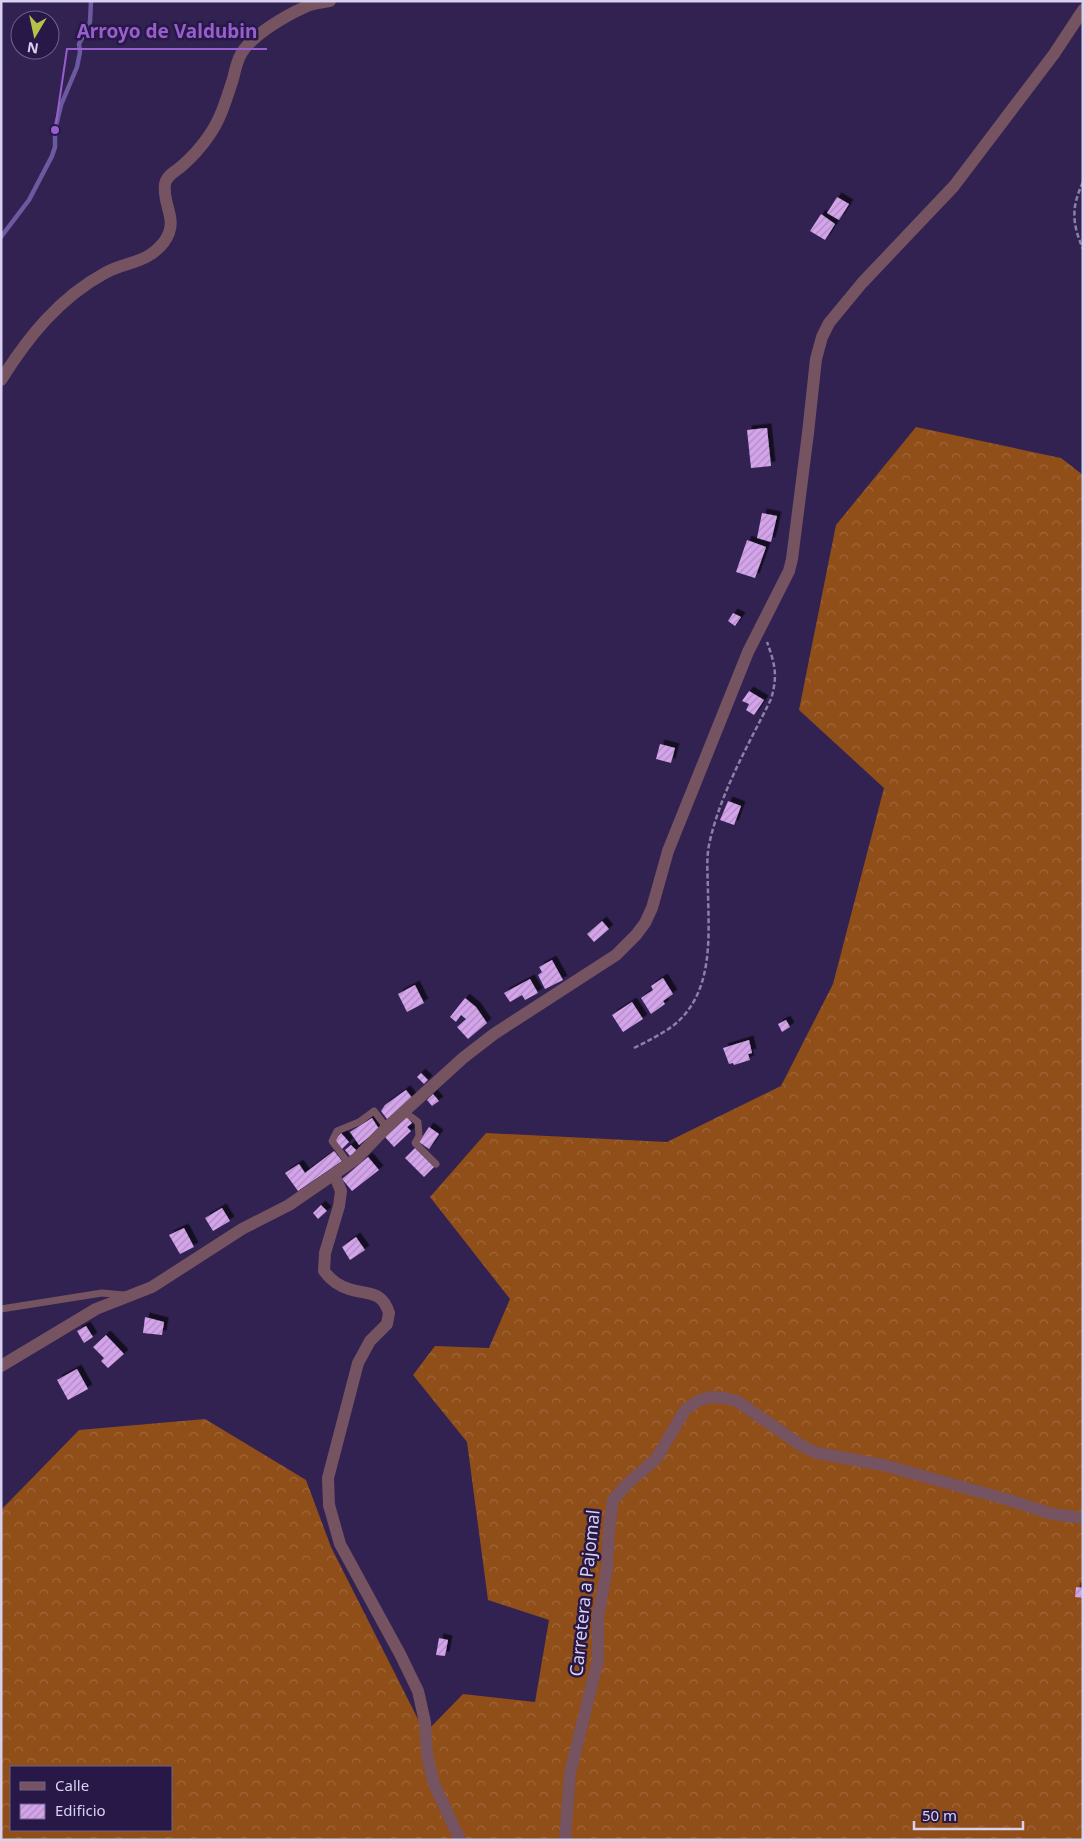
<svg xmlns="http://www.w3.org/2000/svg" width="1084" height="1841" viewBox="0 0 1084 1841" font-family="'Noto Sans',sans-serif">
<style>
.forest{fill:url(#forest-crowns);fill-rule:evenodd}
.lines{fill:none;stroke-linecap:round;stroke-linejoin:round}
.stream{stroke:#6c599f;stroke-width:4.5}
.building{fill:url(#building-hatch);filter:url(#shadow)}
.path{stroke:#8b81a7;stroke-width:2.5;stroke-dasharray:5 2.5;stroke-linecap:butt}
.service{stroke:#765360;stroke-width:7}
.minor{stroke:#765360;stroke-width:12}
.tertiary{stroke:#765360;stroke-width:12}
.labels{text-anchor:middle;stroke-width:5;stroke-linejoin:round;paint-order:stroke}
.street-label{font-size:18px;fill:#d8d2f0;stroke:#271847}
.leader{fill:none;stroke:#975ece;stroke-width:2}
.callout-dot{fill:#975ece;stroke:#271847;stroke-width:2}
.callout-label{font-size:19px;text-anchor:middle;font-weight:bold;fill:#975ece;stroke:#271847;stroke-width:5;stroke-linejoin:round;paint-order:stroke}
</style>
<defs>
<pattern id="forest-crowns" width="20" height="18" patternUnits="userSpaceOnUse" patternTransform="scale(1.25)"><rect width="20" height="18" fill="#904e19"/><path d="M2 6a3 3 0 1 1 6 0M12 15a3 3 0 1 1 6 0" fill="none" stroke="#9f673b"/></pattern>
<pattern id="building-hatch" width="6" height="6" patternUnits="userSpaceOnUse" patternTransform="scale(1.25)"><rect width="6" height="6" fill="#d4a4ea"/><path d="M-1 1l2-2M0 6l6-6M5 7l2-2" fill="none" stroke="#af8bc2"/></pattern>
<filter id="shadow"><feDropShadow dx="4.5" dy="-4.5" stdDeviation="0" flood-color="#0009"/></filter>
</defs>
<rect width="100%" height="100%" fill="#312252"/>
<path class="forest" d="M916,427L1061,458L1083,475V1840H1V1510L79,1430L205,1419L306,1480L331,1547L425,1733L463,1694L535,1702L549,1620L488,1600L467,1442L413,1375L435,1346L489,1348L510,1299L430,1197L486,1133L667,1142L781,1086L833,984L884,788L799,710L836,525ZM11,1767H171V1830H11Z"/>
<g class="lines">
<path class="stream" d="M1,237L29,200L52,156L55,147V130L61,105L77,67L80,52L79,44L90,22L91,1"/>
</g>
<g class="building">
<path d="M837,197L849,204L839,220L827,213Z"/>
<path d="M821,214L835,224L825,240L810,231Z"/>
<path d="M767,428L771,466L751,468L747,430Z"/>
<path d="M762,513L777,516L771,542L757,538Z"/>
<path d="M747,540L766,547L755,578L736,572Z"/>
<path d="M733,613L741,617L735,626L728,621Z"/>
<path d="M749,691L764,700L754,715L746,710L749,704L742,701Z"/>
<path d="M660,744L675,748L671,763L656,759Z"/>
<path d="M728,801L741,806L734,825L720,820Z"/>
<path d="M602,921L609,929L594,942L587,934Z"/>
<path d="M552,960L563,980L545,989L538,975L542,972L539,967Z"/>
<path d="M663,978L673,994L663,1001L665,1004L651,1014L641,998L653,990L651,986Z"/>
<path d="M530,979L538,993L525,1000L522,995L510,1002L504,993Z"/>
<path d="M415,985L424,1003L407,1012L398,994Z"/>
<path d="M465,998L476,1007L487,1023L468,1039L457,1027L466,1019L461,1015L456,1022L450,1017Z"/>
<path d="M632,1002L643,1019L623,1032L612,1015Z"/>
<path d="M786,1020L790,1027L782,1032L778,1024Z"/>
<path d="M749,1040L752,1053L748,1054L750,1060L734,1065L733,1063L729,1064L723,1048Z"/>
<path d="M421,1073L428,1080L424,1084L417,1077Z"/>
<path d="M406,1090L413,1099L387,1119L381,1111L385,1105Z"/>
<path d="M433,1094L439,1101L432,1106L427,1100Z"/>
<path d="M407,1117L412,1123L407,1127L411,1131L394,1147L385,1137Z"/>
<path d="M372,1118L379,1129L359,1145L350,1132Z"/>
<path d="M429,1127L439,1134L429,1149L419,1142Z"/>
<path d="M341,1133L349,1142L342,1149L334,1141Z"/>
<path d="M351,1145L357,1151L350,1156L345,1150Z"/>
<path d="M415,1148L434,1167L424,1177L405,1158Z"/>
<path d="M334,1151L342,1161L298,1191L285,1173L299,1164L305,1173Z"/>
<path d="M368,1157L379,1170L352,1191L342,1179Z"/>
<path d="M321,1205L327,1211L318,1219L313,1213Z"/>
<path d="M222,1208L230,1221L213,1231L205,1218Z"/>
<path d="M184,1228L194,1247L180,1254L169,1235Z"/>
<path d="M356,1237L365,1250L350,1260L342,1247Z"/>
<path d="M145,1317L164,1322L162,1335L143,1333Z"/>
<path d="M86,1326L93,1337L84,1343L77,1331Z"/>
<path d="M106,1335L124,1354L108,1368L101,1361L104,1358L93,1347Z"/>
<path d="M77,1369L88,1389L68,1400L57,1380Z"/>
<path d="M1076,1587L1083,1588V1598L1075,1597Z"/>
<path d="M439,1638L448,1640L445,1656L436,1655Z"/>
</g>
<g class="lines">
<g class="path">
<path d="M1083,182C1071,208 1072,223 1083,249"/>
<path d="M634,1048C648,1041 662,1034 674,1025C713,993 709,940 708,894C708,878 706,860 709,845C720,793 748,746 771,699C778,676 775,664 767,642"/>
</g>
<g class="service">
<path d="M405,1112L418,1122L419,1136L415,1143L436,1164"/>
<path d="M349,1164L332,1141L337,1131L359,1122L374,1111L387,1128"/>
<path d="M1,1309L102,1293L124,1295"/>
</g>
<g class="minor">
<path d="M1,380C28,337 59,298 105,273C127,261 147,264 164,242C180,220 162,206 165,184C167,174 177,171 183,165C192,157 201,147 208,137C221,119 226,100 233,79C235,70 237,61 241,54C252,35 285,16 305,7C312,3 322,3 330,1"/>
<path d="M334,1174L341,1191L339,1206L325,1253L324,1271C330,1279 338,1286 349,1289C368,1295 382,1290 389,1313L387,1324L370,1341L358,1363L328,1478L329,1505L340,1544L400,1654L418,1691L425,1722L427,1754L434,1784L460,1840"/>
</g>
<g class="tertiary">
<path d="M1,1366L96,1309L152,1287L242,1229L289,1205L356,1159L385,1129L463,1058L494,1034L616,955L636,935L645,923L652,908L668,851L748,652L789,571L792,559L808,433L816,359L822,337L829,323L862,283L954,186L1054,54L1083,10"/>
<path d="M565,1840L570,1773L598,1660V1616L607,1569L609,1529L613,1500L627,1484L656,1459L685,1410L698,1401L710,1397L724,1398L737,1401L802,1446L817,1453L883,1465L1009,1500L1052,1514L1083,1518"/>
</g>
</g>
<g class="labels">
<g class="street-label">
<text transform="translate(585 1593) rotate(-84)" y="6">Carretera a Pajomal</text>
</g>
</g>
<path class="leader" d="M55 130L67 49H267"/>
<circle class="callout-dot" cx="55" cy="130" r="5"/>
<g class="callout-label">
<text x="167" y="38">Arroyo de Valdubin</text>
</g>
<rect width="1084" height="1841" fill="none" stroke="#d8d2f0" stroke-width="5"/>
<rect x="10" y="1766" width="162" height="65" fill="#271847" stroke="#6e628b"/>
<rect x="20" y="1782" width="25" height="8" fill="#765360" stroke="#6e628b"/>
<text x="55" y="1791" font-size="15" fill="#d8d2f0">Calle</text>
<rect x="20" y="1804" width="25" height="15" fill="url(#building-hatch)" stroke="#6e628b"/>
<text x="55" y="1816" font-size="15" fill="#d8d2f0">Edificio</text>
<g transform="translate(35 35) rotate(189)"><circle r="24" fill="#271847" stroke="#6e628b"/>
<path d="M0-4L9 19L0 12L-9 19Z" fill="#b5c249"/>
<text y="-8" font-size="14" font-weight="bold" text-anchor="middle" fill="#d8d2f0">N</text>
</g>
<path d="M914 1821v8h109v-8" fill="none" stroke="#d8d2f0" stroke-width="2.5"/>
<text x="922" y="1821" font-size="15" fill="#d8d2f0" stroke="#271847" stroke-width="4" paint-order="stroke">50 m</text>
</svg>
